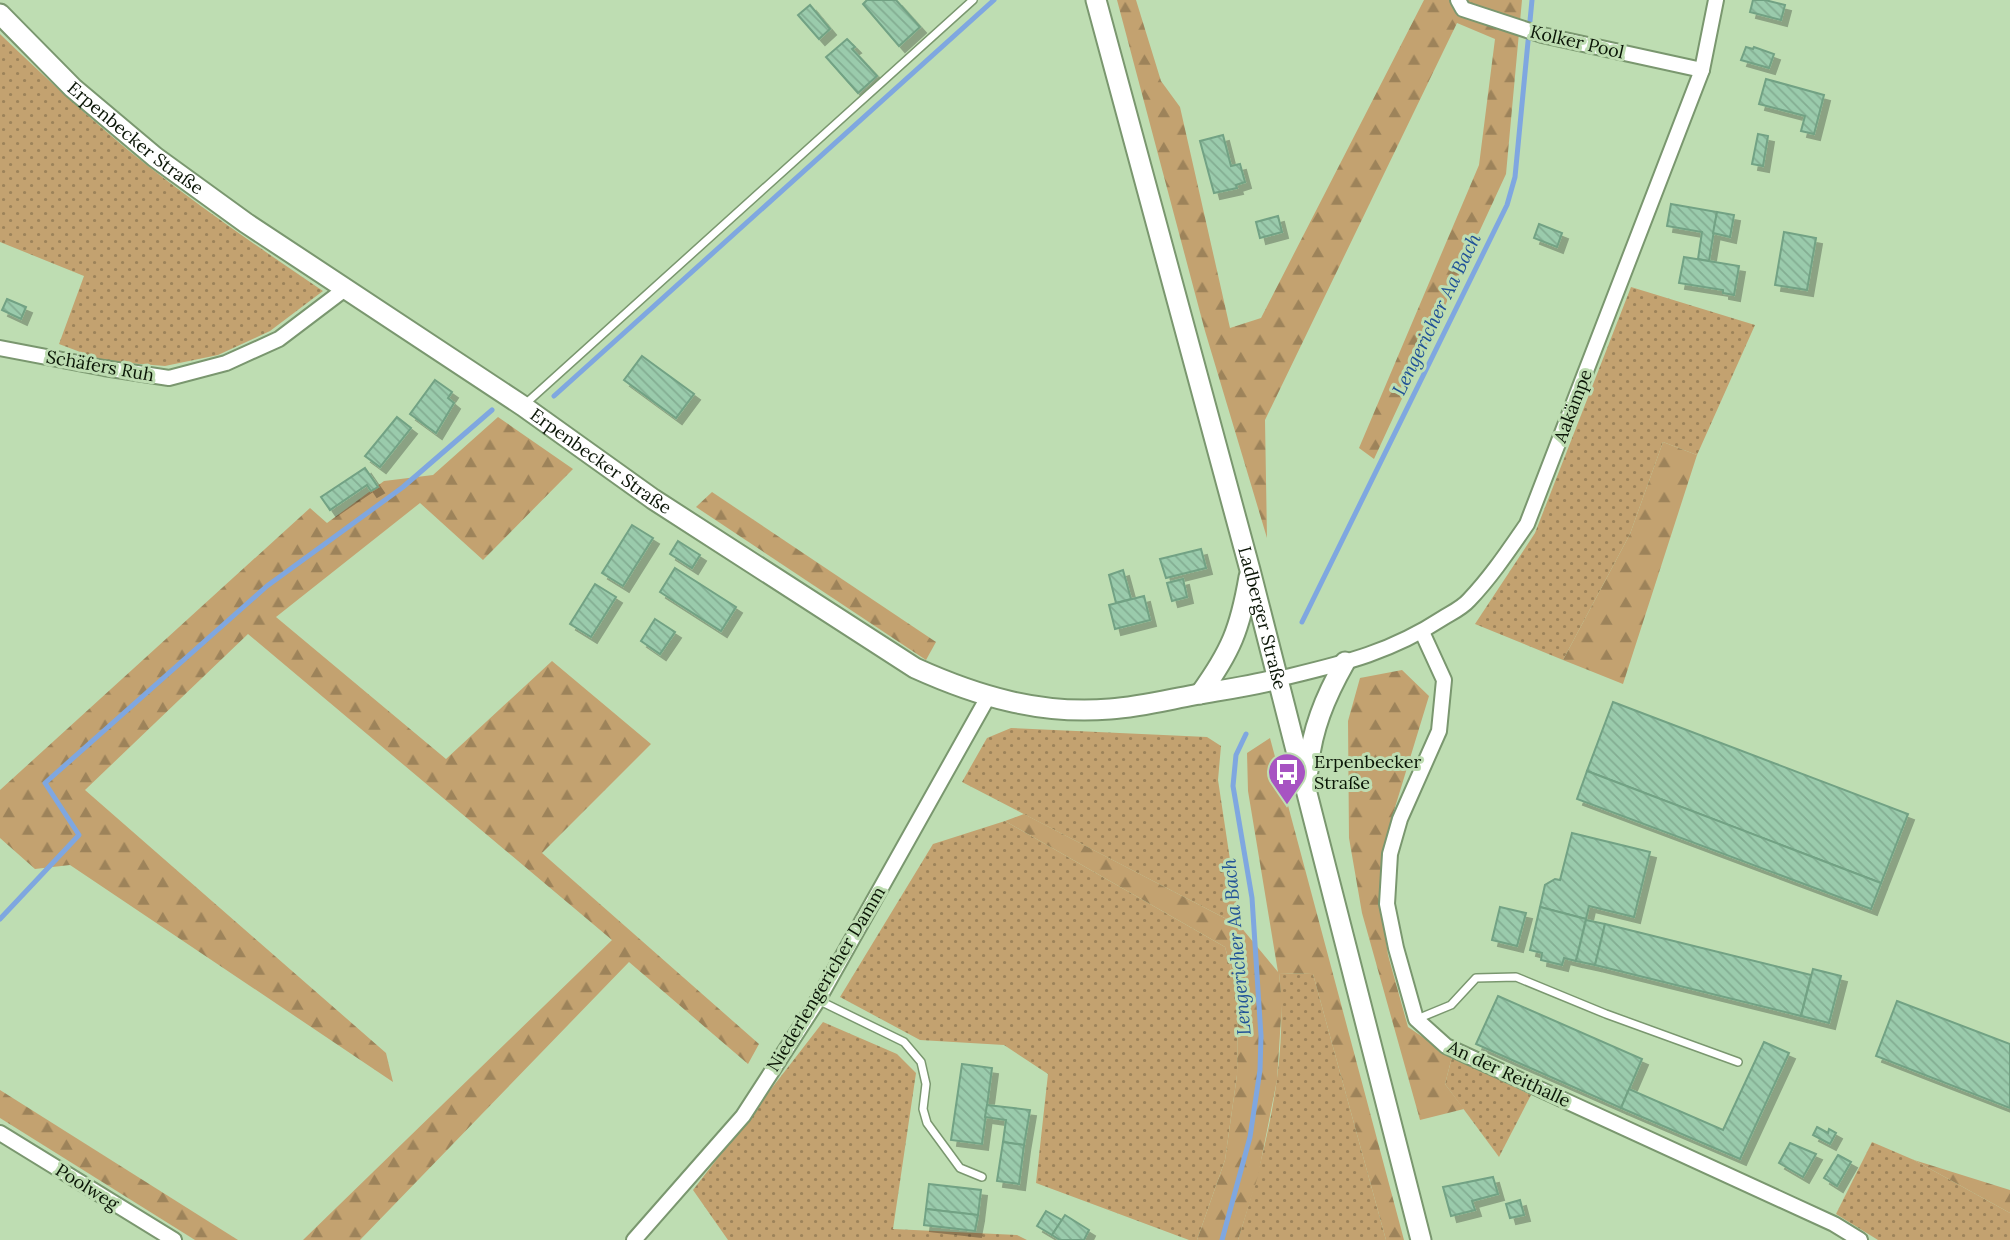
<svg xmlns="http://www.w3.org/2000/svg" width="2010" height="1240" viewBox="0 0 2010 1240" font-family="Lora,serif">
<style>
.grass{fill:url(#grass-dots)}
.forest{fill:url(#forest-firs)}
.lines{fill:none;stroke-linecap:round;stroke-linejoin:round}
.stream{stroke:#7fa7e0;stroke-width:5}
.building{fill:url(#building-back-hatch);stroke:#72a284;stroke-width:2;filter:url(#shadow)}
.lane-casing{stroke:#7a976f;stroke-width:10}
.street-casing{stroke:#7a976f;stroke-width:18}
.secondary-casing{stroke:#7a976f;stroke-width:23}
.lane{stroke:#fff;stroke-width:7}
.street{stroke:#fff;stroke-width:14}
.secondary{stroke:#fff;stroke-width:19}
.labels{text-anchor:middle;stroke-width:6;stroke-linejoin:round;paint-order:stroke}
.street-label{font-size:18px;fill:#0a1506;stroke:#beddb2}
.poi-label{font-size:18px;fill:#0a1506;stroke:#beddb2;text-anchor:start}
.water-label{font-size:19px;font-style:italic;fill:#205297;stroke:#beddb2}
</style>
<defs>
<pattern id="grass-dots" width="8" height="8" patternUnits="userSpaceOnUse" patternTransform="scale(1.75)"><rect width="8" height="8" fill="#c3a270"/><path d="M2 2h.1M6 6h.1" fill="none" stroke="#9d835a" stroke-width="1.8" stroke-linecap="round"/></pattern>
<pattern id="forest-firs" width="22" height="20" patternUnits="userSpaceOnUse" patternTransform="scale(1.75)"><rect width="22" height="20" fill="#c3a270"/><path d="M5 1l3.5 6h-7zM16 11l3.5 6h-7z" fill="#9d835a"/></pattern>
<pattern id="building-back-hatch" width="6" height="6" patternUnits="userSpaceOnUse" patternTransform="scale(1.75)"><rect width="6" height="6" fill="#9acbac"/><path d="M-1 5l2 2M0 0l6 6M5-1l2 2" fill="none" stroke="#83ad92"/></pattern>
<filter id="shadow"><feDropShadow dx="6" dy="6" stdDeviation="0" flood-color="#0004"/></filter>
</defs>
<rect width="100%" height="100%" fill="#beddb2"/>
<g class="grass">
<path d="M0,34C48,80 96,125 148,166C205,211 264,251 323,291L270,331L218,355L165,366L104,361L59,344L84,276L0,242Z"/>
<path d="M1631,287L1755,325L1697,455L1663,442L1630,534L1563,660L1475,624L1535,533Z"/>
<path d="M1011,728L1207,737L1221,746L1218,780L1240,926L962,782L987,738Z"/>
<path d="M1005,821L1225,947L1238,994L1237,1075L1225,1160L1197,1240H1189L1036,1183L1048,1074L1004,1045L920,1040L840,997L933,844Z"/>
<path d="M1279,973L1313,974L1386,1240H1238C1265,1154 1289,1063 1279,973Z"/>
<path d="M823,1022L897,1054L916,1073L893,1229L1017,1235L1027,1240H728L693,1190Z"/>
<path d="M1452,1057L1531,1095L1499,1157L1445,1084Z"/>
<path d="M1872,1142L1914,1160L2010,1213V1240H1878L1836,1214Z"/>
</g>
<g class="forest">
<path d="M1117,0H1136L1161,81L1180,107L1230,328L1261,318L1424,0H1522L1506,174L1374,459L1359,448L1479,165L1495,39L1457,23L1265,420L1267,538L1205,331Z"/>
<path d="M498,417L573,469L483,560L420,503L276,617L446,759L552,661L651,744L542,853L759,1044L748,1064L629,962L360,1240H303L612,940L248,634L85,790L386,1053L393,1082L70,865L35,869L0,838V790L310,508L327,523L384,481L433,475Z"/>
<path d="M1663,442L1697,455L1623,684L1563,660L1630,534Z"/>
<path d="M712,492L936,642L926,660L696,507Z"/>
<path d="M1402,670L1429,696L1393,814L1383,855L1381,905L1388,955L1408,1027L1452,1057L1445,1084L1464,1109L1420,1120L1362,913L1349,838L1348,721L1360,678Z"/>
<path d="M1270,738L1404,1240H1386L1313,974L1279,973L1282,1003L1277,1080L1258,1176L1238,1240H1197L1225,1160L1237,1075L1238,994L1225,947L1005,821L1024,814L1240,926L1278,972L1248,791L1247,753Z"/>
<path d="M0,1091V1090L238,1240H195L0,1118Z"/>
<path d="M1914,1160L2010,1190V1213Z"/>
</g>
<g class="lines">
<g class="stream">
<path d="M554,396L994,0"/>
<path d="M1302,622L1507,205L1515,177L1532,0"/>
<path d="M0,919L79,835L45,783L267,586L403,487L492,410"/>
<path d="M1222,1240L1250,1137L1260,1070L1261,1036L1252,898L1233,786L1236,755L1246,734"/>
</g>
</g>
<g class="building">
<path d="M867,0H896L920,27L899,46L863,4Z"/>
<path d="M1753,0H1765L1785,5L1781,20L1750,12Z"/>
<path d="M810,5L830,29L819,39L798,15Z"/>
<path d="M847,39L855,47L852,49L877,76L858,93L826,57Z"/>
<path d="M1746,47L1753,49L1754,47L1774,54L1769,68L1741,60Z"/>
<path d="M1766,79L1824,95L1814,134L1801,131L1805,116L1759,104Z"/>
<path d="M1758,134L1768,136L1763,166L1752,164Z"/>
<path d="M1223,135L1231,166L1240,164L1245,182L1236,185L1237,188L1214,193L1200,141Z"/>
<path d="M1671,204L1717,212L1709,261L1698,259L1702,232L1667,226Z"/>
<path d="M1717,212L1734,215L1730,237L1713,233Z"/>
<path d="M1278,216L1282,232L1260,238L1256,222Z"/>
<path d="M1539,224L1562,233L1557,247L1534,238Z"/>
<path d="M1784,232L1816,238L1807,290L1775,285Z"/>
<path d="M1684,257L1739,266L1734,295L1723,293V290L1679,283Z"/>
<path d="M7,299L26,307L21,319L2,310Z"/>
<path d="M642,356L694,394L676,418L624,380Z"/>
<path d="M435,380L452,392L448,398L454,403L436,433L410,414Z"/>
<path d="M397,417L411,428L380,467L365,456Z"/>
<path d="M365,468L378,487L371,491L367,485L330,510L321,497Z"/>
<path d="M632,525L653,538L623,586L602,573Z"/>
<path d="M678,541L700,555L692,568L670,554Z"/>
<path d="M1201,549L1206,568L1166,578L1160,559Z"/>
<path d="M675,568L736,607L721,631L660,592Z"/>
<path d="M1123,570L1131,599L1116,603L1109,575Z"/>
<path d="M1183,579L1187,597L1172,601L1167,583Z"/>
<path d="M595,584L616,597L591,637L570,624Z"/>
<path d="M1144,596L1150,620L1115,629L1109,605Z"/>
<path d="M655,619L675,632L660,654L641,641Z"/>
<path d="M1613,702L1908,814L1881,883L1587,771Z"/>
<path d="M1587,771L1881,883L1871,909L1577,799Z"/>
<path d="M1572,833L1650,852L1634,917L1589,906L1586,919L1540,907L1545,885L1555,879L1560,880Z"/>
<path d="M1500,907L1526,913L1517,946L1492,940Z"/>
<path d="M1540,907L1586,919L1576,961L1564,958L1562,965L1541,960L1542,953L1530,950Z"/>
<path d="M1586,920L1605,924L1595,965L1576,961Z"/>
<path d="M1605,924L1811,975L1801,1016L1595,965Z"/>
<path d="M1813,969L1841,976L1829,1023L1801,1016Z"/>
<path d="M1498,996L1642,1059L1621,1108L1476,1044Z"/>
<path d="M1897,1001L2010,1044V1108L1876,1056Z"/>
<path d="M1764,1042L1789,1053L1740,1159L1621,1108L1629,1089L1723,1130Z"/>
<path d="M962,1064L992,1068L982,1144L951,1140Z"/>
<path d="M987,1105L1030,1110L1024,1145L1003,1142L1006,1120L985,1117Z"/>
<path d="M1817,1127L1828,1133L1829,1129L1836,1133L1830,1144L1813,1135Z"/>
<path d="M1003,1142L1024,1145L1019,1184L997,1181Z"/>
<path d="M1790,1143L1816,1154L1803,1177L1779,1163Z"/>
<path d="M1838,1155L1851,1162L1837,1186L1824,1178Z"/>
<path d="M1493,1177L1498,1194L1472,1201L1475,1210L1451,1216L1443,1187Z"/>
<path d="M929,1184L981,1190L978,1215L926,1209Z"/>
<path d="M1520,1200L1524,1215L1510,1218L1506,1204Z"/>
<path d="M926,1209L978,1215L975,1231L924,1225Z"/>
<path d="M1046,1211L1062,1220L1052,1235L1037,1226Z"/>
<path d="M1065,1215L1089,1230L1084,1240H1060L1052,1235Z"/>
</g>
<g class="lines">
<defs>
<g id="lane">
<path d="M523,406L973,0"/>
<path d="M818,1000L904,1042L921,1062L926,1084L923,1109L927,1123L960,1168L982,1177"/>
<path d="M1417,1019L1451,1005L1476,978L1516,977L1606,1014L1738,1062"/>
</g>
<g id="street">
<path d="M1458,0L1463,9L1542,35L1702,70"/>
<path d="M0,348L104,368L169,378L226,363L279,339L345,289"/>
<path d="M1422,632L1444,680L1439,731L1400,819L1390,854L1387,904L1396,948L1416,1019L1446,1046L1834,1224L1860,1240"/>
<path d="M1278,679C1340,664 1388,654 1443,618C1451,613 1462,608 1469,600C1491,577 1509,550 1527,524L1702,70L1716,0"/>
<path d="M0,1133L174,1240"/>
<path d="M634,1240L743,1116L818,1000L988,697"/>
</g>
<g id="secondary">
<path id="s1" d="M1096,0L1250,570L1421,1240"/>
<path id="s2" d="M0,14L73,88L155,157L246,223L523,406L653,499L915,668C977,696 1040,715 1110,709C1139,707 1167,700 1194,695C1222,690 1251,686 1278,679"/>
<path d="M1200,694C1231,651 1240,629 1249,577"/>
<path d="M1308,771C1311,731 1325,697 1345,662"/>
</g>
</defs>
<use href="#lane" class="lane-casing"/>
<use href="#street" class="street-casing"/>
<use href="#secondary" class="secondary-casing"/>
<use href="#lane" class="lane"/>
<use href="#street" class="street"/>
<use href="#secondary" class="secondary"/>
</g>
<defs>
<symbol id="bus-pin" viewBox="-11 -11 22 30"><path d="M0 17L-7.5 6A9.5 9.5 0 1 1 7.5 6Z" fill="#a753c2" stroke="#beddb2"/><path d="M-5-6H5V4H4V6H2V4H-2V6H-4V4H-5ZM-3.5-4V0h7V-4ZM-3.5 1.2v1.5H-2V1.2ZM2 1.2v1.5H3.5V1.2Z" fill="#fff"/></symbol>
</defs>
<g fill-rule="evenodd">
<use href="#bus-pin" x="1265" y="750" width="44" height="60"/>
</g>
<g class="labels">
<g class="street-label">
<text transform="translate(1577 42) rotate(13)" y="6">Kolker Pool</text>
<text dy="6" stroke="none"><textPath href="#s2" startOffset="184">Erpenbecker Straße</textPath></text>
<text transform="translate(100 366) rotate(10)" y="6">Schäfers Ruh</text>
<text transform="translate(1573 406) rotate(-69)" y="6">Aakämpe</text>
<text dy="6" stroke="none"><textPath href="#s2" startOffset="751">Erpenbecker Straße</textPath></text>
<text dy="6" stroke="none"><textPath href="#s1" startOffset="640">Ladberger Straße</textPath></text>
<text transform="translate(826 979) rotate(-59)" y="6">Niederlengericher Damm</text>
<text transform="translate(1509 1074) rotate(25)" y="6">An der Reithalle</text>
<text transform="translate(87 1187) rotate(32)" y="6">Poolweg</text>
</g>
<g class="poi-label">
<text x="1314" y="768">Erpenbecker<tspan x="1314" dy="21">Straße</tspan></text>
</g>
<g class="water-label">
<text transform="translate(1436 314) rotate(-64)" y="7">Lengericher Aa Bach</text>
<text transform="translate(1236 947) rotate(-95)" y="7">Lengericher Aa Bach</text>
</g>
</g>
</svg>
